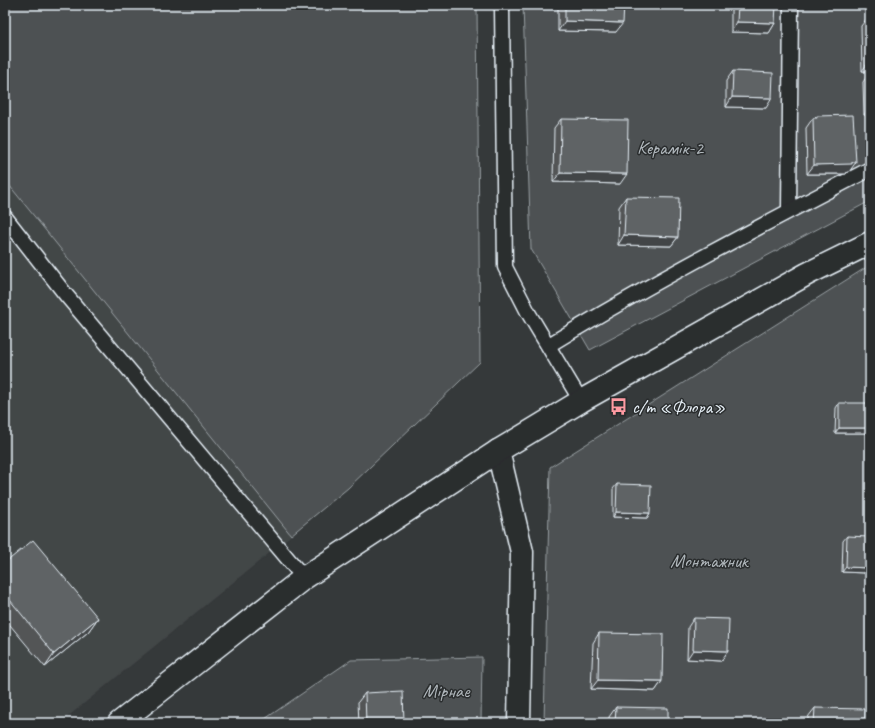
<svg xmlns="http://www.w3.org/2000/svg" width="875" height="728" viewBox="0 0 875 728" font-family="Caveat,sans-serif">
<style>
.built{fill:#424647}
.green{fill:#4d5152;stroke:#9aa1a5}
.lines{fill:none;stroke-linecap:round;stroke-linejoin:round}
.service-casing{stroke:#e8f1f8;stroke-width:17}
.minor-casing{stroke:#e8f1f8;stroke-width:25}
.tertiary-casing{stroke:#e8f1f8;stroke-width:25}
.service{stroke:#2a2d2e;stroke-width:14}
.minor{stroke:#2a2d2e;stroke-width:22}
.tertiary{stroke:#2a2d2e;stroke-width:22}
.wall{fill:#525557;stroke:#e8f1f8}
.shaded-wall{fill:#424547;stroke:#e8f1f8}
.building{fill:#5f6365;stroke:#e8f1f8}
.labels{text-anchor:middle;stroke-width:3;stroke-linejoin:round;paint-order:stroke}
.park-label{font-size:19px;fill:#b2b9be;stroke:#2a2d2e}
.poi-label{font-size:19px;fill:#e8f1f8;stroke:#2a2d2e;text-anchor:start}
</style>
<rect width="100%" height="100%" fill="#35393a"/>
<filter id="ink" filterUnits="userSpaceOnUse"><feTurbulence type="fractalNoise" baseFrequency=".025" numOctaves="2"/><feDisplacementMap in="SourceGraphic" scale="8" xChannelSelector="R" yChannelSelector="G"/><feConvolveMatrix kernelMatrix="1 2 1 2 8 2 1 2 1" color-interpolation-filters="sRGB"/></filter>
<g filter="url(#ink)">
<path class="built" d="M5,84L348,489L60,723H5Z"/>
<g class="green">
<path d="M5,5H477L480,362L348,488L291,535L5,180Z"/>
<path d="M523,5H870V201L590,350L531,249Z"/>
<path d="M870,265V723H544L550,467Z"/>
<path d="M482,657L481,723H259L351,660Z"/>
</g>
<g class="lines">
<defs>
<g id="service">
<path d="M502,5L505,267L529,314L581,401"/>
<path d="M789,210L791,5"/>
<path d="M5,217L66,295L304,578"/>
<path d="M549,345C653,282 762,225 870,169"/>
</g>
<path id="minor" d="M498,451L522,552L519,723"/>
<path id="tertiary" d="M119,723L304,578L498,451L581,401L807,274L870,243"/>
</defs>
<use href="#service" class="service-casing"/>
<use href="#minor" class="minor-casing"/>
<use href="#tertiary" class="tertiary-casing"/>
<use href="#service" class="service"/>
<use href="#minor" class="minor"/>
<use href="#tertiary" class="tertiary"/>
</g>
<g class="wall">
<path d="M558,5H624L616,32L558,31Z"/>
<path d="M731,5H738L775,23L769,33L731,32Z"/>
<path d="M868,17L870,71H862L861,26Z"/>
<path d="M733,71L766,108L726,107V81Z"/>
<path d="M870,72V115H864L863,82Z"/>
<path d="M817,116L849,172H847L846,174H807L806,128L813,118H815Z"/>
<path d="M561,119L620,184L553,182L554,128Z"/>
<path d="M626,197L678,237L671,246L618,245L619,207Z"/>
<path d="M839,403L869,433H835L836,408Z"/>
<path d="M617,484L650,513L647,518L613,517V489Z"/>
<path d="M847,536L865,573L842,572L843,541Z"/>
<path d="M5,563L98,618L88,632L45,667L5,619Z"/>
<path d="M694,618L728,651L721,661L687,659L688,627Z"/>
<path d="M599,633L662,681L655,691L591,689L593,643Z"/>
<path d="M365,693L404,723H359L358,702Z"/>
<path d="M616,707L668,723H609V717Z"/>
<path d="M815,708L865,723H808V717Z"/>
</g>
<g class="shaded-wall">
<path d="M565,21L623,23L616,32L558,31Z"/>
<path d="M737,22L775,23L769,33L731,32Z"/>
<path d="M869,61H870V71H862Z"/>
<path d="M732,97L772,98L766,108L726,107Z"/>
<path d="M870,106V115H864Z"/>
<path d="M856,162L849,172H847L846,174H807L814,165Z"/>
<path d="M560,173L627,174L620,184L553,182Z"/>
<path d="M624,235L678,237L671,246L618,245Z"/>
<path d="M839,428H870V431L869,433H835Z"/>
<path d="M616,512L650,513L647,518L613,517Z"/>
<path d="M846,567L869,568L865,573L842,572Z"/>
<path d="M98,618L88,632L45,667L54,654Z"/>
<path d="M693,650L728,651L721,661L687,659Z"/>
<path d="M598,680L662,681L655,691L591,689Z"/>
</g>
<g class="building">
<path d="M565,5H624L623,23L565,21Z"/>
<path d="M738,5H776L775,23L737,22Z"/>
<path d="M868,17H870V61H869Z"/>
<path d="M733,71L773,73L772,98L732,97Z"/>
<path d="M870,72V94L869,73Z"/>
<path d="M853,115L856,162H852V164L814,165L813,118H817V116Z"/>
<path d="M561,119L628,120L627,174L560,173Z"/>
<path d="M626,197L679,198L678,237L624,235Z"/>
<rect x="839" y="403" width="31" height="25"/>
<path d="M617,484L651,485L650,513L616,512Z"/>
<path d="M847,536L869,537V568L846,567Z"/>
<path d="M33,540L98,618L54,654L5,594V563Z"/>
<path d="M694,618L729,619L728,651L693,650Z"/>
<path d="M599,633L663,634L662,681L598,680Z"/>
<path d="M403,691L404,723H366L365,693Z"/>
<path d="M616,707L668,708V723H615Z"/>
<path d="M815,708L866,709L865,723H814Z"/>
</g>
</g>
<defs>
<symbol id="bus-bare" viewBox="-9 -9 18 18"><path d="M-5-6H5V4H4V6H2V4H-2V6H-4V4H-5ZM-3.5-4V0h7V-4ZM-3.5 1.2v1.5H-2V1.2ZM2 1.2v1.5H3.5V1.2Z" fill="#ff9aa2" stroke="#2a2d2e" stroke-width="2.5" paint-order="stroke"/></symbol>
</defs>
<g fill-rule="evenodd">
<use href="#bus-bare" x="606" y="394" width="25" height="25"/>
</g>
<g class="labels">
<g class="park-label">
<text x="670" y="154">Керамік-2</text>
<text x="709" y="567">Монтажник</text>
<text x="446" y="697">Мірнае</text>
</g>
<g class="poi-label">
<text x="632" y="413">с/т «Флора»</text>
</g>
</g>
<rect width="875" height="728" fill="none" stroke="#2a2d2e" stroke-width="20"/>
<rect x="10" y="10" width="855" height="708" fill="none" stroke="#e8f1f8" stroke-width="1.5" filter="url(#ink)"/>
</svg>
